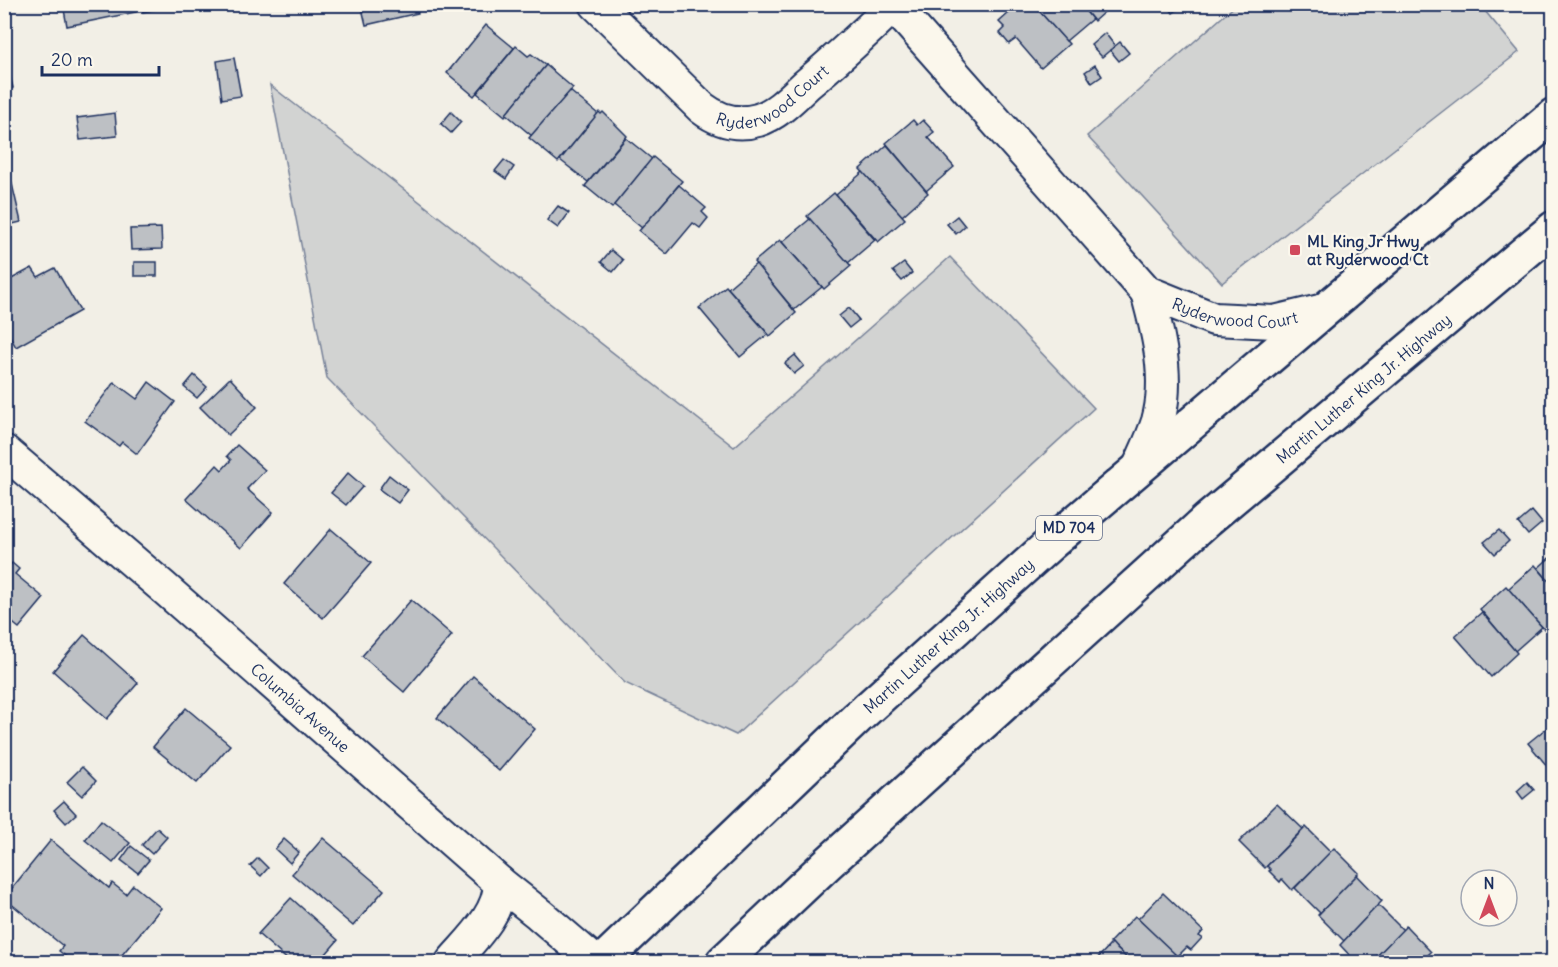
<svg xmlns="http://www.w3.org/2000/svg" width="1558" height="967" viewBox="0 0 1558 967" font-family="Delius,sans-serif">
<style>
.green{fill:#d2d3d2;stroke:#768198;stroke-width:1.5}
.building{fill:#bdc0c4;stroke:#1b2f5e;stroke-width:1.5}
.lines{fill:none;stroke-linecap:round;stroke-linejoin:round}
.minor-casing{stroke:#1b2f5e;stroke-width:36}
.primary-casing{stroke:#1b2f5e;stroke-width:38}
.minor{stroke:#fbf7ec;stroke-width:32}
.primary{stroke:#fbf7ec;stroke-width:33}
.poi-dot{fill:#d1495b;stroke:#fbf7ec;stroke-width:2}
.labels{text-anchor:middle;stroke-width:4.5;stroke-linejoin:round;paint-order:stroke}
.shield{fill:#fbf7ec;stroke:#5e6b89;stroke-width:1.5}
.shield-label{font-size:15px;font-weight:bold;fill:#1b2f5e}
.street-label{font-size:16px;fill:#1b2f5e;stroke:#fbf7ec}
.poi-label{font-size:16px;font-weight:bold;fill:#1b2f5e;stroke:#fbf7ec;text-anchor:start}
</style>
<rect width="100%" height="100%" fill="#f2efe6"/>
<filter id="ink" filterUnits="userSpaceOnUse"><feTurbulence type="fractalNoise" baseFrequency=".0167" numOctaves="2"/><feDisplacementMap in="SourceGraphic" scale="12" xChannelSelector="R" yChannelSelector="G"/><feConvolveMatrix kernelMatrix="1 2 1 2 8 2 1 2 1" color-interpolation-filters="sRGB"/></filter>
<g filter="url(#ink)">
<g class="green">
<path d="M1237,4L1480,5L1519,52L1222,283L1087,136Z"/>
<path d="M270,85L734,447L950,257L1094,408L736,735L625,683L327,378Z"/>
</g>
<g class="building">
<path d="M63,4H135L136,12L67,26Z"/>
<path d="M141,4H185L143,12Z"/>
<path d="M361,4H416L418,13L366,25Z"/>
<path d="M1019,4H1033L1069,44L1041,68L1016,39L1009,44L1000,33L1005,28L999,22Z"/>
<path d="M1033,4H1080L1092,19L1066,41Z"/>
<path d="M1080,4H1113L1094,21Z"/>
<path d="M1167,4H1182L1183,6L1173,13Z"/>
<path d="M486,25L514,48L474,96L447,73Z"/>
<path d="M1105,33L1115,46L1102,57L1091,45Z"/>
<path d="M1120,42L1129,53L1119,61L1110,50Z"/>
<path d="M516,46L528,56L531,54L546,65L505,116L477,93Z"/>
<path d="M234,58L241,96L222,99L217,61Z"/>
<path d="M4,63H7L13,88L4,90Z"/>
<path d="M546,65L573,88L532,136L506,114Z"/>
<path d="M1095,65L1102,76L1092,83L1085,72Z"/>
<path d="M570,91L598,114L558,162L529,138Z"/>
<path d="M451,112L461,122L451,133L441,124Z"/>
<path d="M599,112L601,114L603,112L627,136L588,182L560,160Z"/>
<path d="M115,113L117,136L80,140L77,118Z"/>
<path d="M913,120L917,125L923,120L934,132L928,137L954,167L926,191L886,143Z"/>
<path d="M626,138L652,159L612,208L585,186Z"/>
<path d="M887,145L928,193L902,216L860,169Z"/>
<path d="M653,157L682,181L642,228L614,205Z"/>
<path d="M504,160L514,167L506,179L495,171Z"/>
<path d="M8,167L21,222L4,226V168Z"/>
<path d="M863,172L905,219L878,242L836,195Z"/>
<path d="M679,185L706,208L702,212L708,218L700,228L693,223L667,254L639,231Z"/>
<path d="M834,193L875,240L848,263L807,216Z"/>
<path d="M558,206L569,213L558,228L547,220Z"/>
<path d="M957,216L965,226L956,234L947,224Z"/>
<path d="M810,219L851,266L824,289L782,242Z"/>
<path d="M161,228L162,249L131,250L130,229Z"/>
<path d="M780,240L822,287L794,310L754,262Z"/>
<path d="M611,250L623,260L613,272L601,262Z"/>
<rect x="134" y="262" width="23" height="14"/>
<path d="M904,263L912,273L902,281L893,271Z"/>
<path d="M756,264L796,313L770,336L728,288Z"/>
<path d="M32,268L38,277L55,268L80,311L16,347L4,326V283Z"/>
<path d="M726,286L768,334L740,357L699,308Z"/>
<path d="M849,308L859,320L849,328L839,316Z"/>
<path d="M795,355L804,366L794,374L785,363Z"/>
<path d="M194,375L207,387L197,398L184,387Z"/>
<path d="M230,378L257,407L228,435L200,407Z"/>
<path d="M114,382L137,399L149,382L175,402L137,454L122,442L119,446L85,421Z"/>
<path d="M237,445L265,470L247,489L273,512L241,548L186,499L217,465L222,470L231,460L227,456Z"/>
<path d="M348,473L363,486L346,505L331,493Z"/>
<path d="M389,475L408,490L398,503L379,489Z"/>
<path d="M1532,511L1542,523L1528,535L1518,523Z"/>
<path d="M331,529L371,563L323,618L284,584Z"/>
<path d="M1499,530L1509,541L1495,554L1484,542Z"/>
<path d="M1554,554V587L1538,568Z"/>
<path d="M12,563L19,569L15,574L44,598L19,628L4,616V564L8,567Z"/>
<path d="M1535,565L1554,587V625L1549,629L1547,627L1544,629L1508,589Z"/>
<path d="M1506,586L1542,627L1515,651L1480,609Z"/>
<path d="M411,600L452,635L404,692L362,656Z"/>
<path d="M1482,612L1517,653L1491,677L1455,636Z"/>
<path d="M84,635L138,683L107,719L53,671Z"/>
<path d="M473,676L535,729L499,771L437,718Z"/>
<path d="M186,708L230,745L197,783L153,747Z"/>
<path d="M1554,722V770L1552,772L1528,743Z"/>
<path d="M82,767L96,781L82,796L67,782Z"/>
<path d="M1527,782L1534,790L1523,799L1517,791Z"/>
<path d="M64,801L76,814L66,823L54,810Z"/>
<path d="M1277,804L1303,829L1265,868L1239,842Z"/>
<path d="M101,820L130,843L113,863L85,840Z"/>
<path d="M1306,827L1331,852L1292,890L1282,879L1280,882L1269,871L1271,870L1267,866Z"/>
<path d="M157,828L167,837L152,854L142,845Z"/>
<path d="M323,838L384,890L353,926L292,874Z"/>
<path d="M284,839L299,852L290,863L275,849Z"/>
<path d="M51,840L109,888L112,883L126,894L133,885L161,908L116,962H73L59,951L63,946L4,898Z"/>
<path d="M131,846L149,860L138,873L121,860Z"/>
<path d="M1334,848L1359,873L1320,913L1295,888Z"/>
<path d="M258,858L268,868L261,876L250,866Z"/>
<path d="M1357,875L1382,901L1344,941L1318,915Z"/>
<path d="M1163,893L1203,931L1199,936L1202,938L1191,950L1187,947L1177,957L1138,919Z"/>
<path d="M291,898L338,940L319,962H290L258,934Z"/>
<path d="M1378,905L1403,930L1371,962H1356L1340,945Z"/>
<path d="M1135,916L1175,954L1167,962H1131L1110,942Z"/>
<path d="M1406,926L1431,952L1421,962H1371Z"/>
<path d="M1112,943L1117,949L1131,962H1094Z"/>
</g>
<g class="lines">
<defs>
<g id="minor">
<path id="s1" d="M596,4L702,108C719,121 737,126 758,120C777,114 792,98 806,85C837,59 866,32 895,4"/>
<path id="s2" d="M894,6L1147,292L1214,319L1274,322L1324,310"/>
<path id="s3" d="M4,451L163,587L500,883L539,914L595,962"/>
<path d="M1138,469C1145,453 1153,437 1158,421C1170,379 1158,332 1147,292"/>
<path d="M452,962C471,940 500,914 500,883"/>
</g>
<g id="primary">
<path id="s4" d="M602,962L857,718L1050,544L1554,115"/>
<path id="s5" d="M723,962L827,864L1207,520L1554,228"/>
</g>
</defs>
<use href="#minor" class="minor-casing"/>
<use href="#primary" class="primary-casing"/>
<use href="#minor" class="minor"/>
<use href="#primary" class="primary"/>
</g>
</g>
<rect class="poi-dot" x="1289" y="244" width="12" height="12" rx="3"/>
<g class="labels">
<rect class="shield" x="1036" y="516" width="66" height="24" rx="4.5"/>
<g class="shield-label">
<text x="1069" y="533">MD 704</text>
</g>
<g class="street-label">
<text dy="6" stroke="none"><textPath href="#s1" startOffset="230">Ryderwood Court</textPath></text>
<text dy="6" stroke="none"><textPath href="#s2" startOffset="474">Ryderwood Court</textPath></text>
<text dy="6" stroke="none"><textPath href="#s5" startOffset="860">Martin Luther King Jr. Highway</textPath></text>
<text dy="6" stroke="none"><textPath href="#s4" startOffset="476">Martin Luther King Jr. Highway</textPath></text>
<text dy="6" stroke="none"><textPath href="#s3" startOffset="392">Columbia Avenue</textPath></text>
</g>
<g class="poi-label">
<text x="1307" y="247">ML King Jr Hwy<tspan x="1307" dy="18">at Ryderwood Ct</tspan></text>
</g>
</g>
<rect width="1558" height="967" fill="none" stroke="#fbf7ec" stroke-width="24"/>
<rect x="12" y="12" width="1534" height="943" fill="none" stroke="#1b2f5e" stroke-width="2" filter="url(#ink)"/>
<g transform="translate(1489 898)"><circle r="28" fill="#fbf7ec" stroke="#a1a7b3" stroke-width="1.5"/>
<path d="M0-4.5L10 22L0 15L-10 22Z" fill="#d1495b"/>
<text y="-9" font-size="16" font-weight="bold" text-anchor="middle" fill="#1b2f5e">N</text>
</g>
<path d="M42 66v9h117v-9" fill="none" stroke="#1b2f5e" stroke-width="3"/>
<text x="51" y="66" font-size="18" fill="#1b2f5e" stroke="#fbf7ec" stroke-width="4.5" paint-order="stroke">20 m</text>
</svg>
